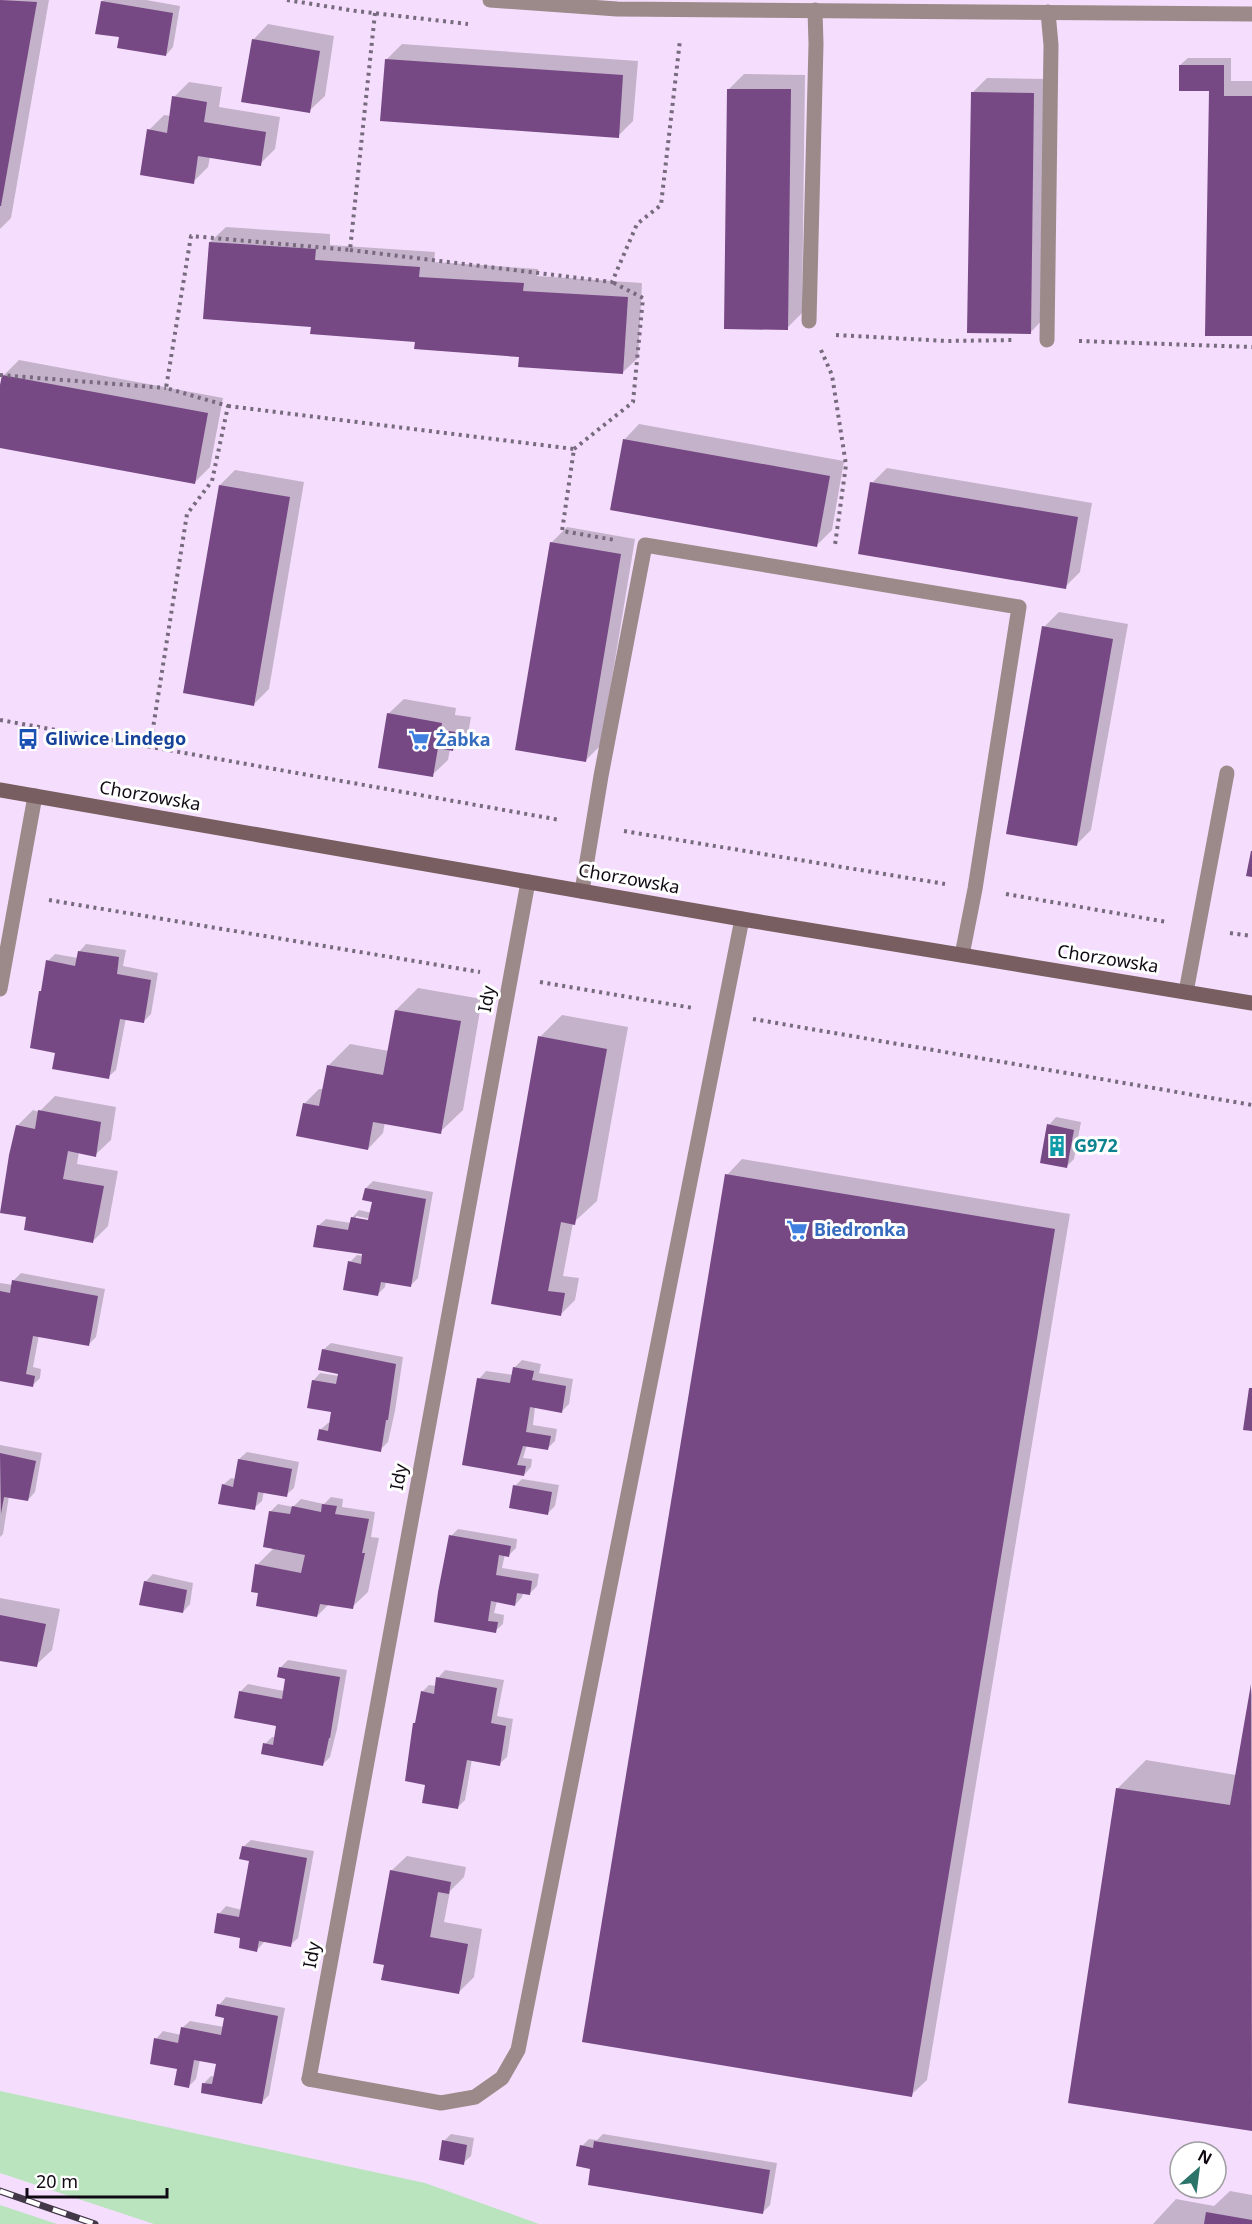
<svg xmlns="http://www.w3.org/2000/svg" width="1252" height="2224" viewBox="0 0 1252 2224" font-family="'Noto Sans',sans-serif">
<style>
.green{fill:#b9e4be}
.shadow{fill:#0003;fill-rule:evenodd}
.building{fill:#764884}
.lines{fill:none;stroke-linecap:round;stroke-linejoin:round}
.path{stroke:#786a7e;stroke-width:4;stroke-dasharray:3 4.5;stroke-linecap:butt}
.service{stroke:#9c8a8b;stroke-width:15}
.minor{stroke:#9c8a8b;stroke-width:15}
.secondary{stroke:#785e60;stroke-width:15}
.rail-casing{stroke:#423847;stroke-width:7}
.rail{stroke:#fff;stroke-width:4.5;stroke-dasharray:14;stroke-linecap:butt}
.labels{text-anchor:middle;stroke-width:6;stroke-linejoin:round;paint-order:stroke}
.transit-label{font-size:18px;font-weight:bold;fill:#164399;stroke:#fff;text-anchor:start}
.shop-label{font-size:18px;font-weight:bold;fill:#366cbe;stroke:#fff;text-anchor:start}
.street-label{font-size:18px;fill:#100913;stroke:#fff}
.culture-label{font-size:18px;font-weight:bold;fill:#0d838f;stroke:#fff;text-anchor:start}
</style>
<rect width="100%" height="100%" fill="#f5defd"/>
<g class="green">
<path d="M0,2091L425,2183L539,2224H154L0,2173Z"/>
<path d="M0,2205L57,2224H0Z"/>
</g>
<g class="shadow">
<path d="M0,0H49L11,218L0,229Z"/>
<path d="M104,0H146L180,6L173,47L166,55L121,36L102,1Z"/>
<path d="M268,24L334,36L325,96L309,111L253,40Z"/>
<path d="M402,44L638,61L633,121L618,136L386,60Z"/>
<path d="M1188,58H1231V81H1252V335L1210,90L1180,65Z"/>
<path d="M744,74L805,75L802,313L787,328L729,89Z"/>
<path d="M987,78L1048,79L1045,317L1030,333L972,93Z"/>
<path d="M189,82L222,87L219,107L280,117L275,149L260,164L210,157L208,167L193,182L149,130L164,115L171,116L174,97Z"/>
<path d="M226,227L330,234V245L435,252L434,262L538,269L537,276L642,283L638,358L622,373L520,355L313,325L210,242Z"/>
<path d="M19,360L223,398L210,467L195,482L0,446V393L3,376Z"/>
<path d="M639,424L844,461L832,530L817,545L624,440Z"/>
<path d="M887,468L1092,503L1080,572L1065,587L872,483Z"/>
<path d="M235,470L304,482L269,689L254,704L220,485Z"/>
<path d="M567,527L635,539L601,745L585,761L551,543Z"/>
<path d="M1059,612L1128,624L1091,830L1076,845L1044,627Z"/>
<path d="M404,699L456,708L455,715L471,717L468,734L452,749H450L448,760L432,775L388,714Z"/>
<path d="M86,944L126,950L123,966L158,973L151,1014L143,1022L126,1018L116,1070L108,1077L57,1052L42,990L48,961L55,954L78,958L79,952Z"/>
<path d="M418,988L482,999L463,1110L440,1132L385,1122L383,1133L368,1149L304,1104L319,1089H324L328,1066L350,1044L389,1051L396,1010Z"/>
<path d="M562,1015L628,1027L597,1201L573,1223L563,1276L579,1278L575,1300L560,1315L492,1302L540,1037Z"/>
<path d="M55,1096L116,1107L111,1140L95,1155L79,1152L77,1164L118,1171L108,1226L93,1241L28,1215L17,1126L33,1110L39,1112Z"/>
<path d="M1056,1117L1081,1122L1074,1159L1067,1166L1049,1125Z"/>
<path d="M742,1159L1070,1214L927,2080L911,2095L727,1175Z"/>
<path d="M373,1181L433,1192L418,1278L410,1286L386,1281L385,1287L377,1295L350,1262L357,1255L364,1256V1253L318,1226L326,1219L351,1223L352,1218L359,1210L372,1213L374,1201L366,1188ZM356,1216L376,1220V1223L356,1219Z"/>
<path d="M21,1273L105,1289L96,1337L88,1345L39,1335L33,1367L41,1369L40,1378L32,1386L0,1380V1283L13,1285V1281Z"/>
<path d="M331,1343L403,1357L395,1411L388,1442L380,1450L320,1430L328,1423H331L333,1411L313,1381L320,1373L339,1376L340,1373L323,1350Z"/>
<path d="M522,1360L541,1364L539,1373L573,1379L569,1404L561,1412L535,1407L533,1425L557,1429L555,1441L547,1449L527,1445L523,1458L532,1459L531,1467L524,1475L464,1464L479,1379L486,1371L513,1375L514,1368Z"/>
<path d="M0,1445L42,1453L35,1492L28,1500L9,1496L3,1534L0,1537Z"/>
<path d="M247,1452L299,1462L294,1488L286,1495L264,1491L262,1501L254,1508L223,1485L231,1478L236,1479L239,1459Z"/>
<path d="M522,1479L559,1485L555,1506L547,1514L515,1486Z"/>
<path d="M331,1497L343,1499L342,1507L375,1512L371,1537L379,1538L368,1592L352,1607L329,1604L317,1616L260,1592L257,1565L274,1548L270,1512L278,1504L293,1507L301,1499L324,1504Z"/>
<path d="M458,1529L517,1539L516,1548L509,1555L505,1554L502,1568L539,1574L537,1586L530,1593H523L522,1597L515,1605L497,1601L494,1613L504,1615L503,1624L495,1631L435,1621L451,1536Z"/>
<path d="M153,1574L193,1583L190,1604L183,1612L145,1582Z"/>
<path d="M0,1598L60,1609L52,1650L36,1665L0,1659Z"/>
<path d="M288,1660L347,1670L337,1729L330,1757L323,1764L265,1744L272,1737H276L278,1725L240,1692L248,1684L284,1691L287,1678L280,1668Z"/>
<path d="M445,1670L504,1680L497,1716L513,1719L507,1757L499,1764L472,1759L465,1800L457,1808L427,1784L417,1722L422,1692L429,1685L437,1686L438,1678Z"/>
<path d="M1252,1689V2130L1070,2102L1118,1788L1146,1760L1236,1775Z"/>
<path d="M251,1840L314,1851L298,1938L290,1945L265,1941L257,1950L219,1914L226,1906L242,1910L250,1859L243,1847Z"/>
<path d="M407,1856L466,1867L464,1877L450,1891L444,1922L482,1929L474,1977L458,1993L391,1871Z"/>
<path d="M226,1997L285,2008L269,2095L262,2102L204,2083L211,2076L215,2077L218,2062L200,2059L196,2079L189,2086L179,2067L156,2039L163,2031L181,2035L182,2028L190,2021L224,2027L226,2017L219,2005Z"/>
<path d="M451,2134L474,2138L471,2156L463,2163L444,2141Z"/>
<path d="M603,2134L777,2163L770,2205L763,2212L591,2168L582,2146L589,2139L597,2140Z"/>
<path d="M1230,2191L1252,2195V2224H1153L1176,2199L1214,2206Z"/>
</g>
<g class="building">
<path d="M0,0L37,2L1,206H0Z"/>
<path d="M101,1L173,13L166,56L117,48L119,37L95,34Z"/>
<path d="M252,39L320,51L310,113L241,102Z"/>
<path d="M385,59L623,75L619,138L380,121Z"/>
<path d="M1179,65H1224V96H1252V336H1205L1209,91H1179Z"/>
<path d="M727,89H791L788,330L724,329Z"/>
<path d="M971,92L1034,93L1031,334L967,333Z"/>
<path d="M172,96L207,102L204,122L266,132L261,166L198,156L194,184L140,175L147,129L167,133Z"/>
<path d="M209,242L316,249L315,260L420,267L419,277L524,283L523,291L628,297L623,374L518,367L519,357L414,349L415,342L310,334L311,327L203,319Z"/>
<path d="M2,375L208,413L195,484L0,448V385Z"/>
<path d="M623,439L830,476L817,547L610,510Z"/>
<path d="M870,482L1078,517L1066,589L858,554Z"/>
<path d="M219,485L290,497L254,706L183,693Z"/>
<path d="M550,542L621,554L586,762L515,750Z"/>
<path d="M1042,626L1113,639L1077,846L1006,834Z"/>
<path d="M387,713L442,723L441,730L456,732L453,751L438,748L433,777L378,768Z"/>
<path d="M1251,851H1252V877L1246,876Z"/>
<path d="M78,951L119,957L117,974L151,980L144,1023L120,1019L109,1079L52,1069L55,1053L30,1048L39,991H41L46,960L75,966Z"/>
<path d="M395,1010L461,1021L441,1134L373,1122L368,1150L296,1136L303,1103L319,1106L327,1065L383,1075Z"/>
<path d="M538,1036L607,1049L575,1225L561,1222L548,1291L565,1293L561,1316L491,1304Z"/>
<path d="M38,1110L101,1122L96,1157L68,1151L63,1179L104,1186L93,1243L24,1230L26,1217L0,1213L9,1155L16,1125L35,1129Z"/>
<path d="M1047,1124L1074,1130L1067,1168L1040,1163Z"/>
<path d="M725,1174L1055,1229L912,2097L582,2042Z"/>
<path d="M365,1188L426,1199L411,1287L381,1282L378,1296L343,1290L348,1261L361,1264L362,1254L313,1247L317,1225L348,1230L351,1217L368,1220L372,1202L362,1200Z"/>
<path d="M12,1280L98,1296L89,1346L33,1336L26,1374L35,1376L33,1387L0,1381V1291L10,1293Z"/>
<path d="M322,1349L396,1364L388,1420H386L381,1452L317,1440L319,1429L328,1431L331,1412L307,1408L312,1380L336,1384L338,1374L318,1370Z"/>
<path d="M513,1367L534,1371L532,1380L566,1386L562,1413L530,1407L526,1432L551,1436L548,1450L523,1446L517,1465L526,1466L524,1476L462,1465L477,1378L510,1383Z"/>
<path d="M1249,1388H1252V1431L1243,1430Z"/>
<path d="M0,1453L36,1461L28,1501L4,1497L1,1514Z"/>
<path d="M238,1459L292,1469L287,1497L258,1492L255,1510L218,1504L222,1484L233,1487Z"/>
<path d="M513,1485L552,1492L548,1515L509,1508Z"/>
<path d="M322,1504L337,1506L335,1514L369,1519L362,1553H365L353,1609L320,1604L317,1617L256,1606L258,1593L251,1592L255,1564L301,1573L305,1555L263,1547L269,1511L290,1514L292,1506L321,1512Z"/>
<path d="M449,1535L511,1546L509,1557L499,1555L496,1575L532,1581L530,1595L517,1593L515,1606L491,1601L488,1621L498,1622L496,1633L434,1622L438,1592Z"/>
<path d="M144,1581L187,1590L183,1613L139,1605Z"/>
<path d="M0,1615L46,1624L37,1667L0,1661Z"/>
<path d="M279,1667L340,1677L330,1738H329L323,1766L261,1754L263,1743L273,1745L276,1726L234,1718L239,1691L282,1699L285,1679L277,1677Z"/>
<path d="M436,1677L497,1688L491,1723L506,1726L500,1766L467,1760L458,1809L422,1803L425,1785L405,1781L413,1723H415L421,1691L434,1694Z"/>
<path d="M1251,1684L1252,2131L1068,2103L1116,1788L1230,1805Z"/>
<path d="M242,1846L307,1858L291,1947L259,1941L257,1952L239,1948L240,1938L214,1933L217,1913L239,1917L249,1861L239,1859Z"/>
<path d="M390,1870L451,1882L449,1894L438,1892L430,1937L468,1944L459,1994L381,1980L384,1965L373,1963Z"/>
<path d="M217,2004L278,2016L262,2104L201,2093L202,2083L212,2084L216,2064L194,2060L189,2088L174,2085L177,2069L150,2064L154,2038L178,2043L181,2027L221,2035L224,2018L215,2016Z"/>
<path d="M442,2140L467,2145L464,2165L439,2160Z"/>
<path d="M594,2141L770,2170L763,2214L588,2185L590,2169L576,2166L580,2145L593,2148Z"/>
<path d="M1206,2212L1252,2220V2224H1204Z"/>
</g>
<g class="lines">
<g class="path">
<path d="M287,0L356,11L468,24"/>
<path d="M350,250L612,282L637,224L661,205L680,40"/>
<path d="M836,335L947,341L1014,340"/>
<path d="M1079,341L1252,347"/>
<path d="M821,350L832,375L846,465L835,545"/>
<path d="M0,375L166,388"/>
<path d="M228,406L574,449L562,531L615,540"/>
<path d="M574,449L633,402L643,298L612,282"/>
<path d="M0,720L560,820"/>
<path d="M150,747L187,514L212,481L228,406L166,388L191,236L350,250L375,13"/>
<path d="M624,831L945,884"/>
<path d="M1006,894L1167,922"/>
<path d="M49,900L480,972"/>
<path d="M1230,933L1252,936"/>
<path d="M540,982L693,1008"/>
<path d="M753,1019L1252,1105"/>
</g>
<g class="service">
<path d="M809,321L816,44L815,10"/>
<path d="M1047,340L1051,45L1048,12"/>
<path d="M582,891L601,776L645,545L1019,607L975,889L962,955"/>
<path d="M1186,992L1227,773"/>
<path d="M309,2079L441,2103L475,2097L502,2078L518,2050L742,919"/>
</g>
<g class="minor">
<path d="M490,0L617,9L1252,14"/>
<path d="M0,989L35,796"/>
<path d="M309,2079L528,882"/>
</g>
<path class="secondary" d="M0,790L742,919L1252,1003"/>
<defs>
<path id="rail" d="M0,2191L95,2224"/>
</defs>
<use href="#rail" class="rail-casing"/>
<use href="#rail" class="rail"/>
</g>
<defs>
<symbol id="bus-bare" viewBox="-9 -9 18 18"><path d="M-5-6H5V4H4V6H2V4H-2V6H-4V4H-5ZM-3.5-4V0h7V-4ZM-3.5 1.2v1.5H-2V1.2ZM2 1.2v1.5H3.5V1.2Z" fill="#1a4fb4" stroke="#fff" stroke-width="2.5" paint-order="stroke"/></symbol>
<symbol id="supermarket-bare" viewBox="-9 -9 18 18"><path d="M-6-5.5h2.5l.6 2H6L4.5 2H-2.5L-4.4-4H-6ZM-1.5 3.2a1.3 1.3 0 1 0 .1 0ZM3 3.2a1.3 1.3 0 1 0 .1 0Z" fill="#3f7fe0" stroke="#fff" stroke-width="2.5" paint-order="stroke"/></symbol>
<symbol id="building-bare" viewBox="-9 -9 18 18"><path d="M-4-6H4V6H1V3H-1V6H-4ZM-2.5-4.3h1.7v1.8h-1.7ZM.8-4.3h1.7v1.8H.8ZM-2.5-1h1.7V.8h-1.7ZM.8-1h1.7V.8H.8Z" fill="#0f9aa8" stroke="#fff" stroke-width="2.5" paint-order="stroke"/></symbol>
</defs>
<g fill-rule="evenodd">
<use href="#bus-bare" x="13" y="724" width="30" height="30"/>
<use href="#supermarket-bare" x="404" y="725" width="30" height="30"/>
<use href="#building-bare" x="1042" y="1131" width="30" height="30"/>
<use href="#supermarket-bare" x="782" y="1215" width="30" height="30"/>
</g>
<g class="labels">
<g class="transit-label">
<text x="45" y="745">Gliwice Lindego</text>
</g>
<g class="shop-label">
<text x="436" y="746">Żabka</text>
<text x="814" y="1236">Biedronka</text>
</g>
<g class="street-label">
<text transform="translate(150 796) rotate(10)" y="6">Chorzowska</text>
<text transform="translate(629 879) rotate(10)" y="6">Chorzowska</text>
<text transform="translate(1108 959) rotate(9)" y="6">Chorzowska</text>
<text transform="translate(487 999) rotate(-80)" y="6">Idy</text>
<text transform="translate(399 1477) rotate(-80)" y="6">Idy</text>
<text transform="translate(312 1955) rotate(-80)" y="6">Idy</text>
</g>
<g class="culture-label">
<text x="1074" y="1152">G972</text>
</g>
</g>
<g transform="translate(1198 2170) rotate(28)"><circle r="28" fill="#ffffff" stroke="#9f9da1" stroke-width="1.5"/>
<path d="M0-4.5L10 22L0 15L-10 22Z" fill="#2c736a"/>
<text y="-9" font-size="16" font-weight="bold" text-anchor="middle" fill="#100913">N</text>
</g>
<path d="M27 2188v9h140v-9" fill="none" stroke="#100913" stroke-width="3"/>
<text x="36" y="2188" font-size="18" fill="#100913" stroke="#ffffff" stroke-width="4.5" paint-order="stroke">20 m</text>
</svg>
